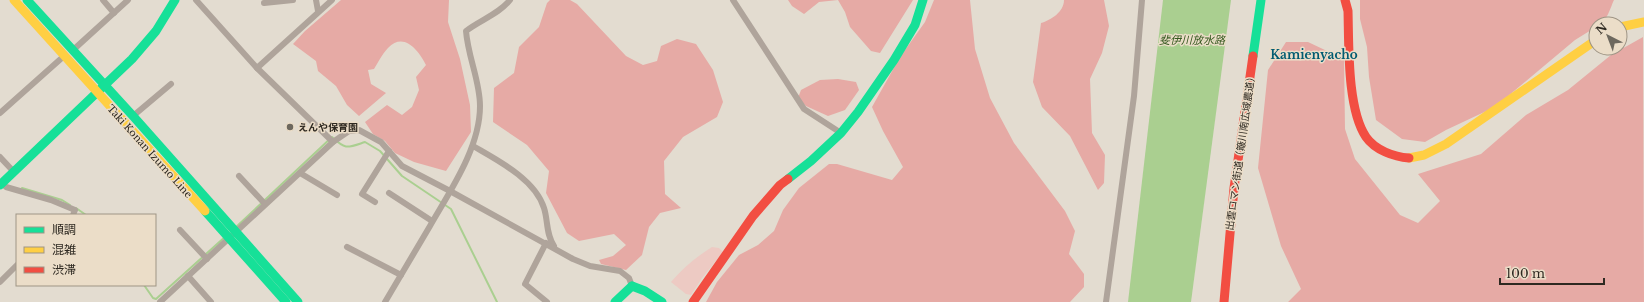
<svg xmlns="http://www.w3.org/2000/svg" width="1644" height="302" viewBox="0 0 1644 302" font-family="'Libre Baskerville','Noto Sans JP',serif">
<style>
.green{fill:#edcac3}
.forest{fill:#e6aaa5}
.water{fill:#aacf90}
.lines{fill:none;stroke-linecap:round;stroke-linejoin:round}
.stream{stroke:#aacf90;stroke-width:2}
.street{stroke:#afa49b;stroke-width:6}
.fast{stroke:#16e098;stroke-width:9}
.slow{stroke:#ffcf43;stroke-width:9}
.jam{stroke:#f24e42;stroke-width:9}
.poi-dot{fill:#6d685e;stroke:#ebddc8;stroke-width:1.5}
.labels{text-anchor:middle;stroke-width:3;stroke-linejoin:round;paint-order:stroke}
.poi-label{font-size:10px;font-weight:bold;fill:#2e2921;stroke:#ebddc8;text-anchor:start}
.street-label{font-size:10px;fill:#2e2921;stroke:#ebddc8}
.water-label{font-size:11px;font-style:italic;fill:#34581e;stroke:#ebddc8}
.quarter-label{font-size:12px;font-weight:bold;fill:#015b71;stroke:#ebddc8}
</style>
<rect width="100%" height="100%" fill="#e3dcd0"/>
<path class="green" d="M712,247L719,248L723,252L702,278L691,295L686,294L671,282C683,268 696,257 712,247Z"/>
<g class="forest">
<path d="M341,0H449L448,22L460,59L470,105L471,132L446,171L414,162L395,153L385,141L373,134L365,122L387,105L402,115L412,107L419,90L416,77L426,65C419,51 404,31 388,48C382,54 378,63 374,69L368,70L371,84L386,93L359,116L347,105L336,86L318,71L316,61L293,44L305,31Z"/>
<path d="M550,0H570L577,4L626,56L643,65L657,61L661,46L677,39L696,44L713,70L723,102L717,117L683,137L664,161L665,194L681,208L660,213L649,227L642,255L626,270L601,264L599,260L613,256L626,245L614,234L579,241L567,233L546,193L549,171L527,145L493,122L494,88L514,73L519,47L539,27L547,3Z"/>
<path d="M788,0H913L880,53L871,51L850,27L845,12L838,0L819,2L804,14L792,6Z"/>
<path d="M934,0H970L975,49L990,98L1014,143L1065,211L1075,231L1069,254L1084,274V287L1070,302H706L717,282L739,255L758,245L774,231L783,210L799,188L829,164H837L892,180L903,167L883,131L872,107L900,57L925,22Z"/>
<path d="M1064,0H1104L1109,26L1102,53L1090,79L1092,133L1105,155L1104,183L1098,190L1070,136L1042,107L1033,82L1041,23C1051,20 1064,12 1064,0Z"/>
<path d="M1360,0H1614C1610,8 1607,24 1596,24V27L1575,40L1495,107L1446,130L1425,142L1402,139L1376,120L1369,77L1367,47L1360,19Z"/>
<path d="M1643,37L1644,302H1288L1301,289L1281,246L1258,168L1268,70L1286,42H1308L1344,59L1345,129L1355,159L1400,215L1418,223L1440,201L1418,174L1481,154L1526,115L1568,90L1611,55Z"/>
<path d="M838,79L856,82L859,90L845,110L828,116L806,106L798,98L801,90L820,80Z"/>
</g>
<path class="water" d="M1163,0H1231L1191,302H1128Z"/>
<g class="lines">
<g class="stream">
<path d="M22,188L62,200L70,205"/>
<path d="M76,208L86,215"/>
<path d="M235,228L332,137C346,150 347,148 365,142L380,151L402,176L451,209L497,302"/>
<path d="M144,285L153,298L156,299L226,236"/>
</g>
<g class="street">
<path d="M103,0L114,13"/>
<path d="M196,0L257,68L333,142"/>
<path d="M316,0L318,11"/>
<path d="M733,0L804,109L841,133"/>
<path d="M264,3L293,0"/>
<path d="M72,51L128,0"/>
<path d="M257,68L332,0"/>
<path d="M0,113L64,56"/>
<path d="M133,116L171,84"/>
<path d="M473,146C497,160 535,179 544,208C548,220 546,235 554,246"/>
<path d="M0,157L14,172"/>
<path d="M300,173L337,195"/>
<path d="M239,176L265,204"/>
<path d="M2,183L6,187L51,200L75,210L73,215"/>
<path d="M389,193L432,221"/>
<path d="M375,202L362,194L389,151"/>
<path d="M180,230L207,259"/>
<path d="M546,243L525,284L547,302"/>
<path d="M347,247L401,275"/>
<path d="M188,276L211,302"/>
<path d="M0,282L17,265"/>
<path d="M160,302L333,142L349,131L359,130L381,142L402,166L450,191L573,259L590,266L620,271L629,278L632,286"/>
<path d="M385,302C400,277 415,251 430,226C450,191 480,148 480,106C480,81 468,57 466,31C480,20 499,14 510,0"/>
<path d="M1106,302L1134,96L1142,0"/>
</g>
<g class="fast">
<path d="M27,0L133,116L298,302"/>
<path d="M1253,56L1261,0"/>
<path d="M788,179L811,161L841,133L858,112L894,60L915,25L923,0"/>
<path d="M0,185L132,59L156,31L175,0"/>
<path d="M205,211L286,302"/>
<path d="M632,286L645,291L662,302"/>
<path d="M615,302L632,286"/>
</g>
<g class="slow">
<path d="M14,0L205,211"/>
<path d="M1620,27L1644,22"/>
<path d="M1409,158L1424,155L1446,144L1596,40"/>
</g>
<g class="jam">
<path d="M1345,0L1348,11C1349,45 1347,109 1366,137C1375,150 1394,157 1409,158"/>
<path d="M693,302L753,216L780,185L788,179"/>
<path d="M1224,302L1234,188L1253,56"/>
</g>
</g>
<circle class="poi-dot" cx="290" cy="127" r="4"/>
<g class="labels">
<g class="poi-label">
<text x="298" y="131">えんや保育園</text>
</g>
<g class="street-label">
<text transform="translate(150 151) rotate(48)" y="4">Taki Konan Izumo Line</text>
<text transform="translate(1240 151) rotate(-82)" y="4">出雲ロマン街道（簸川南広域農道）</text>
</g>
<g class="water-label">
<text x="1192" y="44">斐伊川放水路</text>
</g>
<g class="quarter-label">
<text x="1314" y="59">Kamienyacho</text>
</g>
</g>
<rect x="16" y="214" width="140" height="72" fill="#ebddc8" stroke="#9f9585"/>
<rect x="24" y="227" width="20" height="6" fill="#16e098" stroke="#9f9585"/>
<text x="52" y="234" font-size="12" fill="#2e2921">順調</text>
<rect x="24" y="247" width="20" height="6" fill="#ffcf43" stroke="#9f9585"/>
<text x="52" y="254" font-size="12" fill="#2e2921">混雑</text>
<rect x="24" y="267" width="20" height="6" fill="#f24e42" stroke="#9f9585"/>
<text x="52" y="274" font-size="12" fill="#2e2921">渋滞</text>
<g transform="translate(1608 36) rotate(318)"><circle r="19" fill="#ebddc8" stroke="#9f9585"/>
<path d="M0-3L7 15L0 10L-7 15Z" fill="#6d685e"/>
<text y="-6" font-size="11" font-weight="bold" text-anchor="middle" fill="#2e2921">N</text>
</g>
<path d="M1500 278v6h104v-6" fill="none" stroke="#2e2921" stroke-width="2"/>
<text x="1506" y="278" font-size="12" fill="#2e2921" stroke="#ebddc8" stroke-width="3" paint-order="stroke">100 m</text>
</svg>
